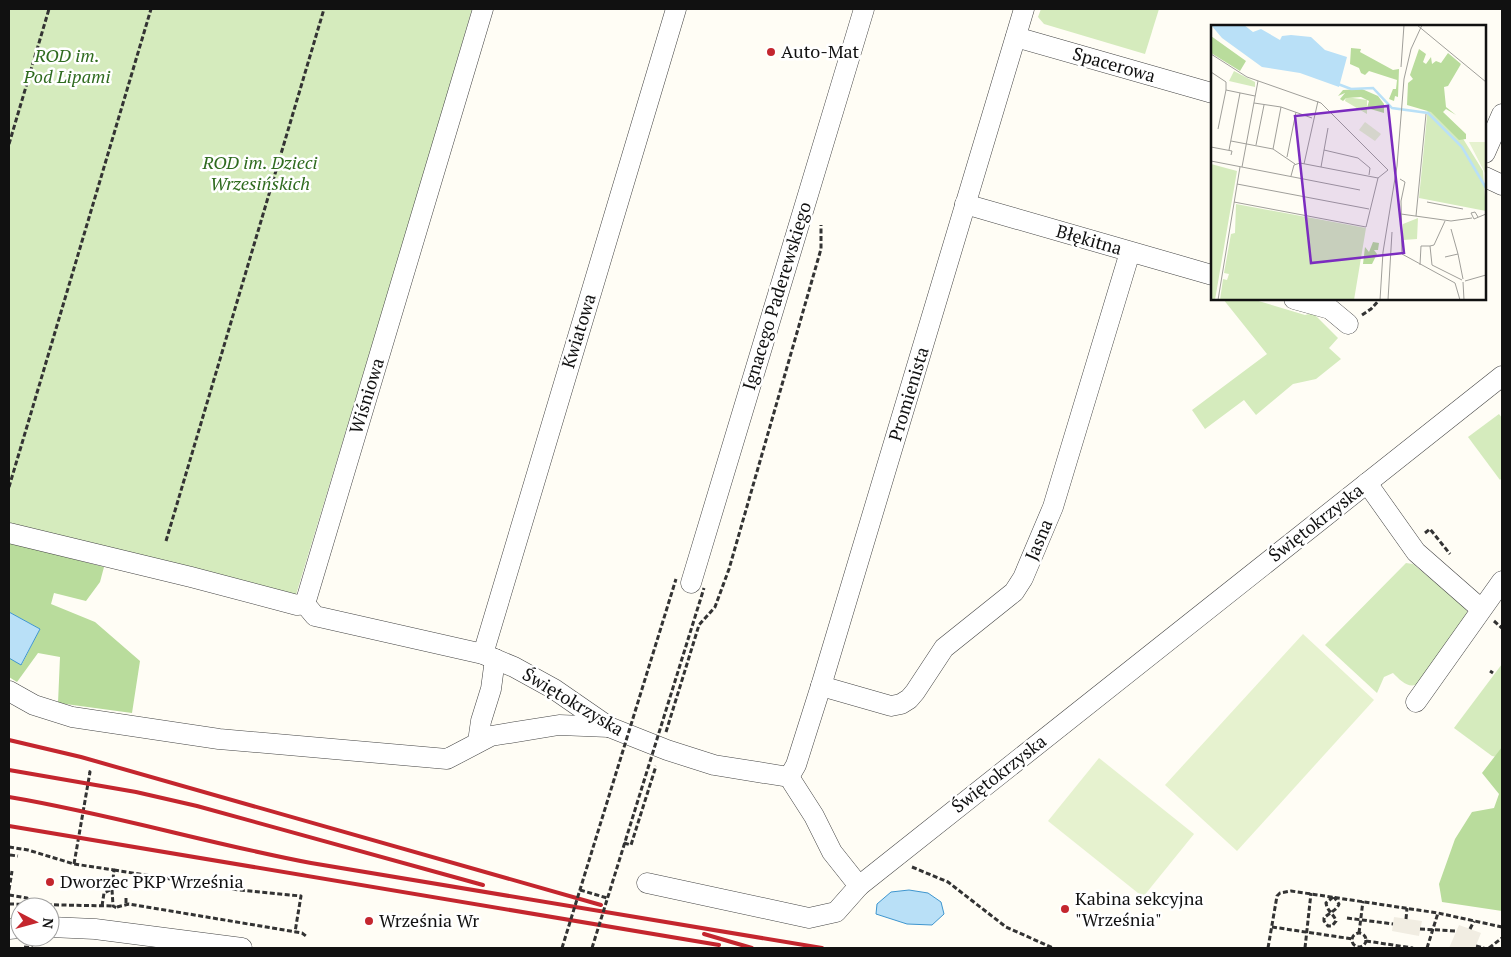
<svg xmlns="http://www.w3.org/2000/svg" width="1511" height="957" viewBox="0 0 1511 957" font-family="'PT Serif',serif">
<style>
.green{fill:#d5ebbd}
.forest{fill:#b9dc9c}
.pitch{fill:#e6f2cf}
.plaza{fill:#f1ede2}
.water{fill:#b9e0f7;stroke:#3f96cf}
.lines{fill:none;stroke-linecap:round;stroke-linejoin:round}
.minor-casing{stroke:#444;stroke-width:21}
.path{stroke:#333;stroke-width:3;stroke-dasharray:5 2.5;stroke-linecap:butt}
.minor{stroke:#fff;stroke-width:20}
.rail{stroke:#c4262e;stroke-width:4}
.path-bridge{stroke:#333;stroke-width:3;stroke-dasharray:5 2.5;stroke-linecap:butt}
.poi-dot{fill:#c4262e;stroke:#fff;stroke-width:2}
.labels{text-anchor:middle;stroke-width:5;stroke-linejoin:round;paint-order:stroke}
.poi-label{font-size:18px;fill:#111;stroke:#fff;text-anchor:start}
.park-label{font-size:18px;font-style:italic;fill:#2f6b1f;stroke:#fff}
.street-label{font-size:18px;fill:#111;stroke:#fff}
.inset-river{fill:none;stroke:#b9e0f7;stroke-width:2.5}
.inset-road{fill:none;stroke:#a09f9a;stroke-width:1}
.view{fill:#7b2cbf;fill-opacity:0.15;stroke:#7b2cbf;stroke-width:2.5}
.inset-edge{fill:none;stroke:#111;stroke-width:2.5}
</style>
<rect width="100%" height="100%" fill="#fffdf5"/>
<g class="green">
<path d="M9,9H472L418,194L295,598L9,523Z"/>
<path d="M1041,9H1159L1145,54L1044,24L1038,17Z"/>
<path d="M1223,299H1252L1305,315L1313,313L1338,338L1329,348L1341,359L1316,379L1293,384L1256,415L1244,400L1205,429L1192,410L1267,354Z"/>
<path d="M1499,414L1502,418V478L1500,480L1468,437Z"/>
<path d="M1406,563L1413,564L1466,608L1468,615L1418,684C1408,689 1400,680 1393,673L1384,677L1377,693L1325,645Z"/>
<path d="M1502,664V758L1492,756L1454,728Z"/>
</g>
<g class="forest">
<path d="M9,542L104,567L100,582L86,601L54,593L51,604L95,622L140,661L132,713L58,703L60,657L38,653L17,682L9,677V658L22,664L40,629L9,612Z"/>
<path d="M1502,747V911L1442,902L1439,884L1455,839L1472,812L1494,808L1499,794L1482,773Z"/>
</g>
<g class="pitch">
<path d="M1303,634L1374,700L1237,851L1165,785Z"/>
<path d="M1099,758L1194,834L1143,897L1048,821Z"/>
</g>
<g class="plaza">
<path d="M1394,917L1422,921L1419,936L1392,931Z"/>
<path d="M1459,925L1481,933L1475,948H1449Z"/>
</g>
<g class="water">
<path d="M9,612L40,629L21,665L9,658Z"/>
<path d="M909,890L928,893L941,902L944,914L932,925L907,924L876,914L877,904L891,892Z"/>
</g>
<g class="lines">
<defs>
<g id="minor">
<path d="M1016,37L1212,93"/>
<path d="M1485,153L1502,114"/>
<path d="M1485,177L1502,185"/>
<path d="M965,204L1212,275"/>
<path d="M1294,299L1330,309L1348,324"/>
<path d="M1367,483L1416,552L1481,609"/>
<path d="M9,533L191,577L297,605L305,604"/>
<path d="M691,583L864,9"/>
<path d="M305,604L315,616L483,654L514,667L554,689L609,727L667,750L714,765L789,777L814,816L832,852L859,886L1502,376"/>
<path d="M305,604L483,9"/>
<path d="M483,654L676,9"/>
<path d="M821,686L891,706L901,704L909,699L915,692L944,648L1014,592L1023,578L1053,507L1130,252"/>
<path d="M9,691L34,705L72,717L112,723L219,739L447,759L491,736L559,725L609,727"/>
<path d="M1416,702L1502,581"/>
<path d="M478,742L481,721L491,689L495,659"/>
<path d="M789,777L796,765L821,686L1024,9"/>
<path d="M647,883L809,918L836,912L859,886"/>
<path d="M50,927L95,929L242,948"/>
<path d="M9,929L20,928"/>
</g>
</defs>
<use href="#minor" class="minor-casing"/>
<g class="path">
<path d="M9,144L49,9"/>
<path d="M1362,315L1371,309L1380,299"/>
<path d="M9,487L151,9"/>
<path d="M1425,533L1430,529L1450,554"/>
<path d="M166,541L324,9"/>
<path d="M1494,621L1502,628"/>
<path d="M1490,671L1493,673"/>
<path d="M666,732L699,625L715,607L729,569L821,249V225"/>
<path d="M624,843L631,845L656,766"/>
<path d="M9,847L28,850L74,864L114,870L112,889L113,906L117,908"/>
<path d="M10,855L18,856"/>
<path d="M74,864L90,772L87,771"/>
<path d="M912,867L948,882L1006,927L1053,948"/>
<path d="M114,870L239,890L301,896L295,932"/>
<path d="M9,890L12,871"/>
<path d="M580,890L607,898"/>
<path d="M9,895L27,898L26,903"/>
<path d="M1333,897L1326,903C1327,911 1334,914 1336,921L1332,926H1328L1324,921V918C1329,913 1337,910 1339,904L1334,897"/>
<path d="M126,898V905"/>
<path d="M9,904L113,906"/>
<path d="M102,906L104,893L112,889"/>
<path d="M117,907L129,904L302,933L306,936"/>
<path d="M1347,918L1393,924"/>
<path d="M1406,919L1407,908"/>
<path d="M1272,927L1353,939"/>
<path d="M1420,929L1456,931"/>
<path d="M1470,929L1474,921"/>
<path d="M1359,933L1363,901"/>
<circle cx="1359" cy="940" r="7"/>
<path d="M1366,941L1413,948"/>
<path d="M1476,946L1484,948"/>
<path d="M24,947L33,948"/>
<path d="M1268,948L1277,896L1280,893L1291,891L1438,913L1502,927"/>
<path d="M1305,948L1311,893"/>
<path d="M1427,948L1438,913"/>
<path d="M1489,948L1502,938"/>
</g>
<use href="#minor" class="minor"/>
<g class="rail">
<path d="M9,740L81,757L601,905"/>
<path d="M9,770L136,792L197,806L483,885"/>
<path d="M9,797C111,814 210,844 311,863L822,948"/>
<path d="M9,826L719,945"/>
<path d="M704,934L752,948"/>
</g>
<g class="path-bridge">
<path d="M562,948L676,579"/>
<path d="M592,948L704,588"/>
</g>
</g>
<g class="poi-dot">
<circle cx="771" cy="52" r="5"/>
<circle cx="50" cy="882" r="5"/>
<circle cx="1065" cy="909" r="5"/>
<circle cx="369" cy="921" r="5"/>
</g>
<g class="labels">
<g class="poi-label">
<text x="781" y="58">Auto-Mat</text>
<text x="60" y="888">Dworzec PKP Września</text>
<text x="1075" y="905">Kabina sekcyjna<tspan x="1075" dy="21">"Września"</tspan></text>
<text x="379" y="927">Września Wr</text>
</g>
<g class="park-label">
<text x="67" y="62">ROD im.<tspan x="67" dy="21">Pod Lipami</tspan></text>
<text x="260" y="169">ROD im. Dzieci<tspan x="260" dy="21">Wrzesińskich</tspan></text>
</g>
<g class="street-label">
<text transform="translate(1114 65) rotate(16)" y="6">Spacerowa</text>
<text transform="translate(1089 240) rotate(16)" y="6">Błękitna</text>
<text transform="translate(777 296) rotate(-73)" y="6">Ignacego Paderewskiego</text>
<text transform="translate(579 331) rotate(-73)" y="6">Kwiatowa</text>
<text transform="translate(909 394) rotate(-73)" y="6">Promienista</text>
<text transform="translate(367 396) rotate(-73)" y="6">Wiśniowa</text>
<text transform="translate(1316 523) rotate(-38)" y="6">Świętokrzyska</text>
<text transform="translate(1039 540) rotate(-67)" y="6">Jasna</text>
<text transform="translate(573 702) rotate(31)" y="6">Świętokrzyska</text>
<text transform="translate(999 774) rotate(-38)" y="6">Świętokrzyska</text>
</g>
</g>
<g transform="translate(1211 25)">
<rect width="275" height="275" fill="#fffdf5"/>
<path d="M23,46L44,57V62L18,56ZM135,72L156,75V89L134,76ZM217,81L251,112L272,146L275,186L208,173ZM0,139L26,146L4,275H0ZM25,179L155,203L143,275H9L12,254L16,255L18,249L13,248L20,209L24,208ZM207,193L206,214L192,215V199Z" fill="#d5ebbd"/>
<path d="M0,11L35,36L29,46L0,28ZM140,23L150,24L149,27L182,45L188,44L187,72L184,71L183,76L178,74L182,64H185L186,55L158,46L154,50L150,48L148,43L139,39ZM208,24L215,29L212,37L215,39L220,32L221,39L225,36L230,38L237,28L250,39L237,61L233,62L235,82L245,90L235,84L232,87L255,109V114L248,115L220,87L196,80L197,58L202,54L199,50ZM151,64L167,71L173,79V88L156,83L158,76L150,72L135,73L132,76L129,74L134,68L127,71L132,65ZM162,217L168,218L167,225H163L166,229L161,239H152L154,222L158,227Z" fill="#b9dc9c"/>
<path d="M154,97L170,109L164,116L148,105ZM258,117H275V150L273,146Z" fill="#e6f2cf"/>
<path d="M0,0H33L42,7L50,4L69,15L71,11L80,10L100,12L114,25L136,32L128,62L89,48L51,42L11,13Z" fill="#b9e0f7"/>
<path class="inset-river" d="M127,59L140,64L162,63L181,83L217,88L251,122L275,163"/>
<path class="inset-road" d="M206,0L275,57M0,29L36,52L110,78L177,145L167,153L155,202L23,177M190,42L193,0M0,47L15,57V65M43,78L70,82L101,93M7,104L15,65L44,71M20,116L62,124L84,139M45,120L53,80M0,122L21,126L20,130M62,124L70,82M18,125L29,68M113,125L147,133L159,143L158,150M76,132L85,87M0,136L149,165M93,139L107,76M31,142L47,56M110,142L117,103M80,151L83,140L89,138L167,153M189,154L194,157L190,176L191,229L244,258L249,275M26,159L158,184M216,177L252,184M190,189L240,196L261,193M205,191L215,89M267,192L264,187L260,188L263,194L275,189M219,221L221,240L251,255M219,221L223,220L234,196M247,229L252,254M234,232L247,229L240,204M209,240L210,221H219M254,256L275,250M252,257L253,275M7,275L29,142M169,275L172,227L186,141L193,54L200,24L211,0M177,275L181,207"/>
<path class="view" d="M177,81L193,228L100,238L84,91Z"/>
<rect width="275" height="275" class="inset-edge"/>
</g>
<rect width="1511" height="957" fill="none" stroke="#111111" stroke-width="20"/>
<g transform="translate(35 922) rotate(96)"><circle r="24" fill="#ffffff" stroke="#a0a0a0"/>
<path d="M0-4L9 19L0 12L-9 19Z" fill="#c4262e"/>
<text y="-8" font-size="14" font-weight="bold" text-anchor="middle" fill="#111111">N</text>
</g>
</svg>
